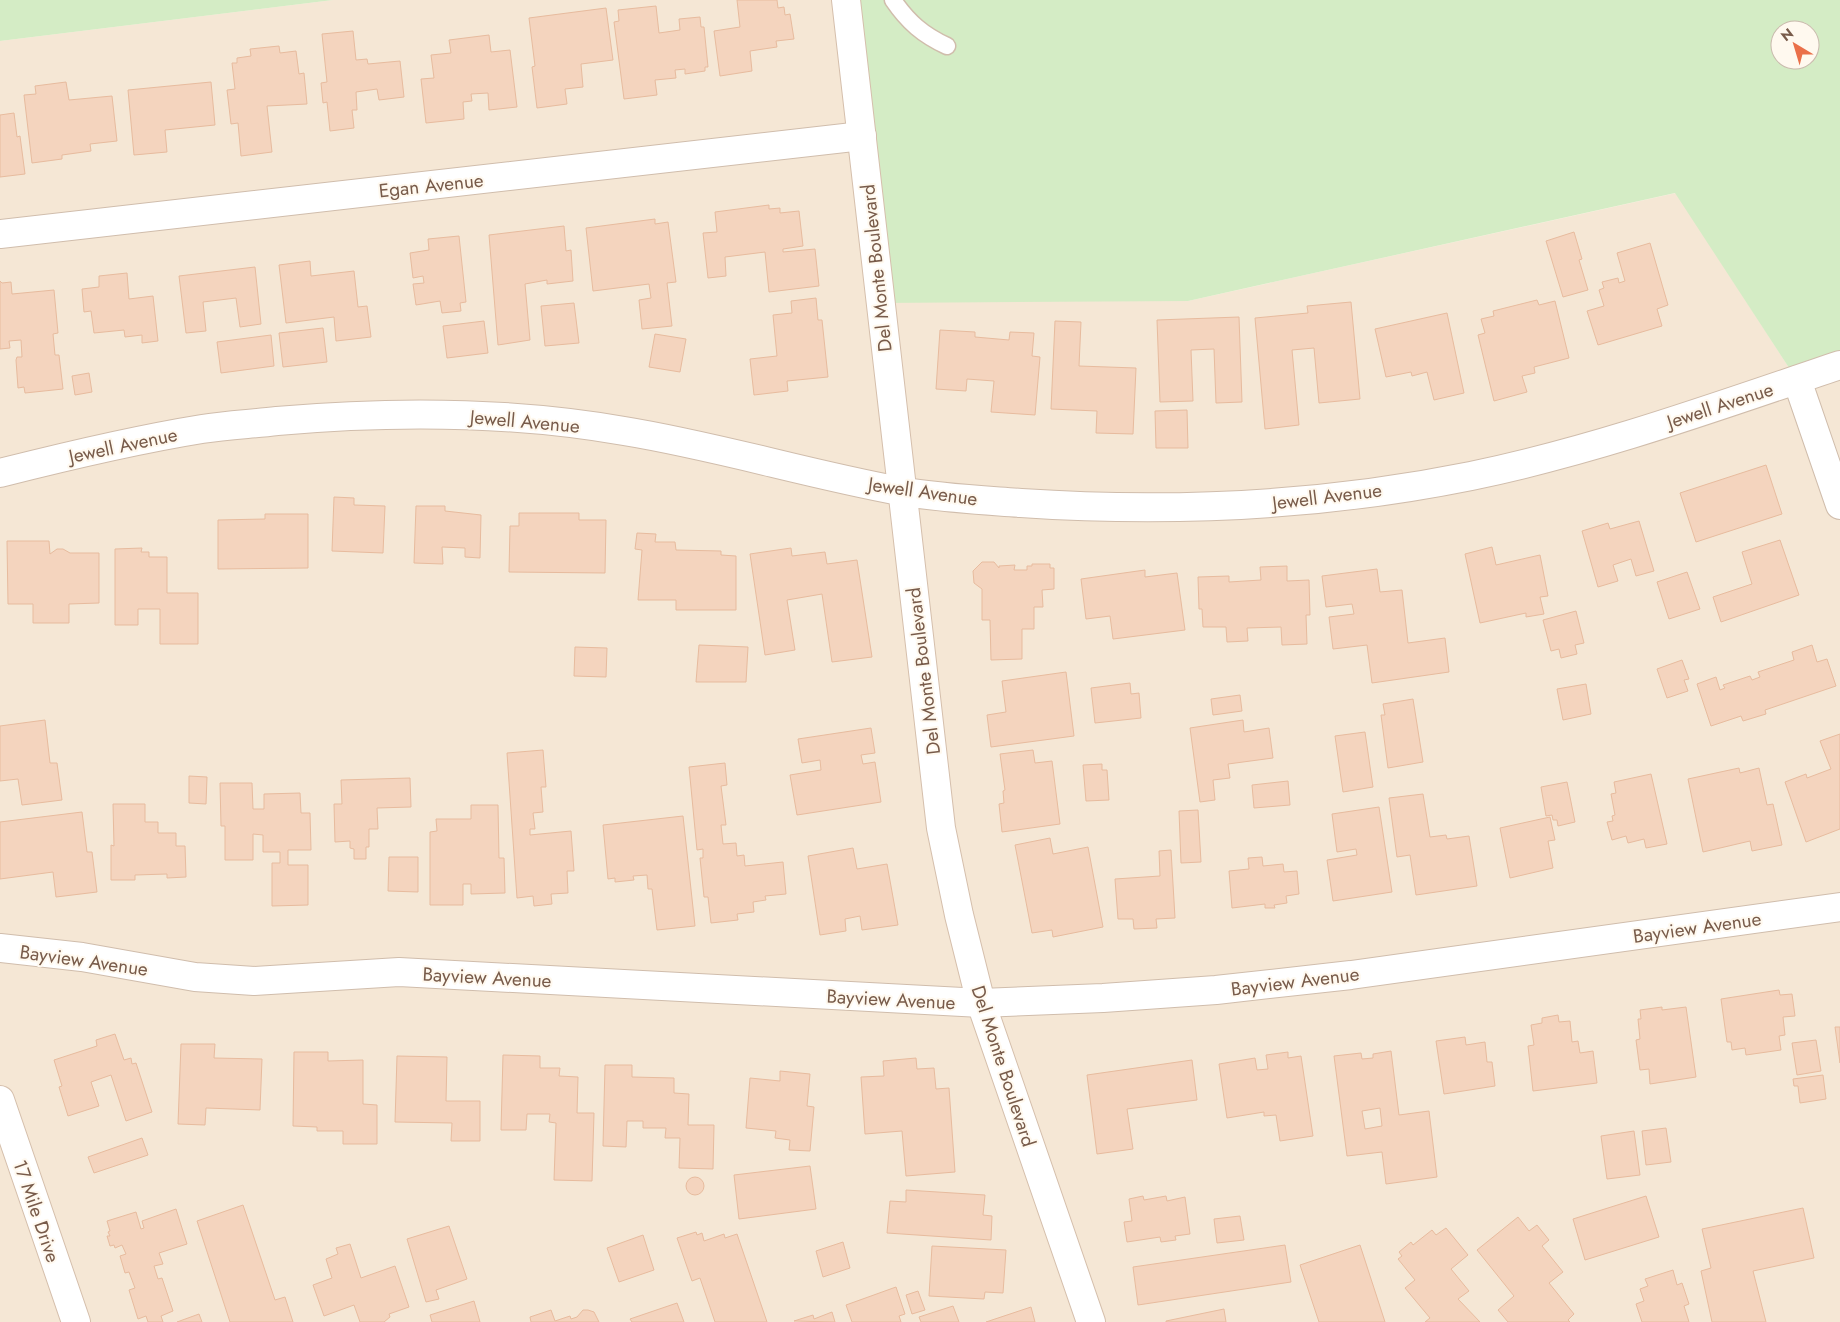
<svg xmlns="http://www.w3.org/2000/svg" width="1840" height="1322" viewBox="0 0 1840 1322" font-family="Jost,sans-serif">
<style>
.residential{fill:#f5e7d5}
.green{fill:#d4ecc5;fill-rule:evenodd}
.building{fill:#f4d4be;stroke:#e7bb9e;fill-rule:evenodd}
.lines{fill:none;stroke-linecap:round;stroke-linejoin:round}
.lane-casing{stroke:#d0bdac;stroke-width:19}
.street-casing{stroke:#d0bdac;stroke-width:30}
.secondary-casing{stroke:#d5bfac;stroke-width:30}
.lane{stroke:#fff;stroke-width:16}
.street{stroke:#fff;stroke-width:28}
.secondary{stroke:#fff;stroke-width:28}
.labels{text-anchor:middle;stroke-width:4;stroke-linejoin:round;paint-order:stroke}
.street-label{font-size:19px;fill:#785b4a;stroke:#fff9ef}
</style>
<rect width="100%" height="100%" fill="#fdf5e8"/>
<path class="residential" d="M333,0H846L1188,301L1676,193L1797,380L1840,365V1322H0V41Z"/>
<g class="green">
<path d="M0,0H333L0,41Z"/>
<path d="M846,0H1840V365L1797,380L1675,193L1188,301L880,303ZM1780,30H1810V60H1780Z"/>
</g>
<g class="building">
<path d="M737,0H777L778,8L784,7L785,15L790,14L794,39L776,41L777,47L750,51L752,71L720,76L714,31L740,27Z"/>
<path d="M656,6L659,33L680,30L679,19L700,17L701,27H704L708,67H705V71L685,74V69L675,70L676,78L655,80L657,95L624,99L614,22L619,21L618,10Z"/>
<path d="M606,8L613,60L581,64L583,87L565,89L567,104L537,108L532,67L535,66L529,18Z"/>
<path d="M353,31L356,60L367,59L368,64L400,61L404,97L379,100L377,89L356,92L357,110H352L354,128L330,131L327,102L323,103L321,83L327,82L322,34Z"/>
<path d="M489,35L491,52L510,50L517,107L489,110L488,93L471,94L472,101L463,102L464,119L426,123L421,79L434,78L431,55L451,53L449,40Z"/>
<path d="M279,46L280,53L296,51L299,74L304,73L307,104L267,106L272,152L241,156L238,123L231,124L227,90L235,89L232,63H237V58L251,56L250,49Z"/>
<path d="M66,82L69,100L112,96L117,141L90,144L91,151L62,155V159L32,163L24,95L36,94L35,86Z"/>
<path d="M211,82L215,125L165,130L167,152L134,155L128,90Z"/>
<path d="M14,113L17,137L20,136L25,174L0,177V115Z"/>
<path d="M769,205V209L780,208V213L799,211L803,246L783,249V252L815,249L819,286L769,292L765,252L725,257L726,276L708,278L703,233L717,232L715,212Z"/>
<path d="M655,219V224L668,222L676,282L667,283L672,326L642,329L639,300L651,298L649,284L593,291L586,228Z"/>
<path d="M564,226L566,251L571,250L573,281L547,284V280L525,284L530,340L498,345L489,235Z"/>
<path d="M1574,232L1582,259L1579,260L1588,290L1563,297L1546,241Z"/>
<path d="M459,236L466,302L460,303L461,311L442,313L440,301L416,305L413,284L424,283L423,276L413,278L410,253L429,250L428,239Z"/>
<path d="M1650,243L1668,305L1657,309L1662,326L1598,345L1587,311L1604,306L1599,290L1604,288L1602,282L1618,278L1619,283L1625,281L1617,253Z"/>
<path d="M310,261L311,276L354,271L358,307L367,306L371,337L336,341L334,317L286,323L279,265Z"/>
<path d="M255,267L261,324L240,327L236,298L203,302L206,331L186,333L179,276Z"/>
<path d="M127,273L129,299L153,296L158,341L142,343V335L125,337L124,330L94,333L91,311L84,312L82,289L99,287V276Z"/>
<path d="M0,281L2,283L11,282L12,294L54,290L58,333L53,334L55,355H59L63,389L25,393L24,387L18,388L16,360L17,357H22L21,340L9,341L10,348L0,349Z"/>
<path d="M816,298L818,320H822L828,377L787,381L788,391L754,395L750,359L777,356L773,315L792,313L791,301Z"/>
<path d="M1537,300L1539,305L1555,301L1569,358L1534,367L1535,373L1522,376L1527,392L1494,401L1478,335L1485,333L1481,319L1494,316L1493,311Z"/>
<path d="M1351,302L1360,399L1319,403L1314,348L1292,350L1299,425L1265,429L1255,318L1308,313L1307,306Z"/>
<path d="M574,303L579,343L545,346L541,306Z"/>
<path d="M1447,313L1464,393L1434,400L1427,372L1412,376L1411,372L1386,377L1375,329Z"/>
<path d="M1239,317L1242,402L1216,403L1214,349L1191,350L1193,401L1160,402L1157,320Z"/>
<path d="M484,321L488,353L447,358L443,326Z"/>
<path d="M1055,321L1081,322L1079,366L1136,368L1133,434L1096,433L1097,411L1051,409Z"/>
<path d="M323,328L327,362L283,367L279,333Z"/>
<path d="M940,330L975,332V337L1009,340L1010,332L1034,333L1032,356L1040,357L1035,415L991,412L994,381L967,379L966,391L936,389Z"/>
<path d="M655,334L686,339L680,372L649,367Z"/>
<path d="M271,335L274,366L221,373L217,342Z"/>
<path d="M89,373L92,392L75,395L72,376Z"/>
<path d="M1187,410L1188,448H1156L1155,411Z"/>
<path d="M1766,465L1782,514L1696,542L1680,493Z"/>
<path d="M334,497L354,498V505L385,506L383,553L332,551Z"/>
<path d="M416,506H445V511L481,515L480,558L465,557V548L442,547L443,564L414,563Z"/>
<path d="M519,513H579V520H606L605,573L509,572L510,526H519Z"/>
<path d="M265,514H308V568L218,569V520L265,519Z"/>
<path d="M1639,521L1654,571L1636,576L1631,559L1613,565L1618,581L1598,587L1582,531L1608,523L1610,529Z"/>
<path d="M637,533L656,534L655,542H675L676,550L721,551V555L736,556V610H676V600H638L642,550L635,549Z"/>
<path d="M1780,540L1799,595L1721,622L1713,597L1752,584L1742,552Z"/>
<path d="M7,541H49L50,554L57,549H63L70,553H99V603L69,604V623H33V604H8Z"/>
<path d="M1492,547L1496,565L1540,555L1548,596L1540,597L1544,614L1526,617V613L1480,623L1465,554Z"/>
<path d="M142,548L141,552H149V557H167V593H198V644H160V609H138V625H115V549Z"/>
<path d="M791,548L792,556L825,552L827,564L857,560L872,657L832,662L822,594L787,600L795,650L765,655L750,554Z"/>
<path d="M982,562H994L999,568V566L1015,565L1014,570H1027V566H1032V564H1050V568H1054V589L1042,590L1043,607H1034V629H1022V659L991,660L990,620H982V589L974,583L973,571Z"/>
<path d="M1287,566V581L1309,580L1310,615H1306L1307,644L1282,645L1281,627L1247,628L1248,641L1227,642L1226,627H1203L1202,609H1199L1198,577L1229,576V582L1261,580L1260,567Z"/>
<path d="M1377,569L1380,592L1402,590L1408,643L1445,638L1449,672L1372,683L1367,645L1333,649L1329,617L1354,614L1352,604L1326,607L1322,576Z"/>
<path d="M1145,570V577L1177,573L1185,630L1113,639L1110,616L1086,619L1081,579Z"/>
<path d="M1687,572L1700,609L1669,619L1657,582Z"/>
<path d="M1576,611L1584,643L1575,645L1577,654L1561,658L1559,649L1551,651L1543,620Z"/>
<path d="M699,645L748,647L746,682H696Z"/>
<path d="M1812,645L1817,662L1827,659L1836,686L1765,710L1766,714L1743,721L1741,716L1711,726L1697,684L1716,677L1720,690L1725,688L1723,685L1750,676L1752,680L1760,677L1758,672L1794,660L1792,652Z"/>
<path d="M575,647L607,648L606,677L574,676Z"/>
<path d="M1682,660L1689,679L1684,680L1688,691L1667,698L1657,669Z"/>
<path d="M1066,672L1074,736L991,747L987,715L1006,712L1002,681Z"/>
<path d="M1130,683L1131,694L1139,693L1141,718L1095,723L1091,688Z"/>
<path d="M1586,684L1591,714L1563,720L1557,689Z"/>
<path d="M1240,695L1242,711L1213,715L1211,699Z"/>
<path d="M1413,699L1423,762L1388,768L1381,715H1385L1383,704Z"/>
<path d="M45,720L50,763H57L62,800L22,805L18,779L0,781V726Z"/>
<path d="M1243,720L1244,732L1269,728L1273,758L1228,764L1230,778L1213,780L1215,800L1200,802L1190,728Z"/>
<path d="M871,728L875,753L861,755L863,764L875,762L881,802L797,815L790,775L821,770L820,760L802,763L798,739Z"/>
<path d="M1365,732L1373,787L1343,792L1335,736Z"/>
<path d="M1840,734V829L1806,842L1785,782L1806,774L1807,778L1831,769L1820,741Z"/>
<path d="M543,750L546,787H541L543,812L533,813L535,829H530V835L571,831L574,871H567L568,893L551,894L552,904L534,906L533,896L517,898L507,753Z"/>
<path d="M1033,750L1035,763L1052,761L1060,824L1002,832L999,804L1004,803L1003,791L1005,790L1000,754Z"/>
<path d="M725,763L727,785L721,786L726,825H721L723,844L736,843L737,856L744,855L745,866L783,862L786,894L765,896L766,900L753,902L754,912L737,914L738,920L711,923L708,897H704L700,858H703V849L697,850L689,767Z"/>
<path d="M1102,764V770H1107L1109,800L1086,801L1083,765Z"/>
<path d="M1739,768L1740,773L1759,768L1767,805L1773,804L1782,845L1752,851L1750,841L1703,852L1688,779Z"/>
<path d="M1651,774L1667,844L1646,848L1644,839L1628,843L1626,836L1612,840L1607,822L1613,821L1612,816L1615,815L1611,794L1616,793L1614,782Z"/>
<path d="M189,776L207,777L206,804L189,803Z"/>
<path d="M410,778L411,807L377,808L378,829H369V847H366V859H354V849L350,848V841L335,842L334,804H342L341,780Z"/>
<path d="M1288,781L1290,805L1254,808L1252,785Z"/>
<path d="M1567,782L1575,822L1558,826L1557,820H1553L1552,815L1546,816L1541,787Z"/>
<path d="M220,783H252L253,809H264V794L300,793L301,813H310L311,850H288V865H308V905L272,906V863H280V852H263V835L253,834V860H225V826H221Z"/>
<path d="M1423,794L1430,837L1446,835L1447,839L1469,836L1477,886L1416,895L1410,855L1397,857L1389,798Z"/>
<path d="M113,804H145V822H158V833H176V846H185L186,877L167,878V874L135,875V880H111V845L114,846Z"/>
<path d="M471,805H498L499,858H504L505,893L471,894V884H463V905H430V832L437,831L436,819H471Z"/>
<path d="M1379,807L1392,892L1333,901L1327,860L1357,855L1356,849L1337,852L1332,814Z"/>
<path d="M1198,810L1201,862L1181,863L1179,811Z"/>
<path d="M82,812L87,852H92L97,892L56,897L53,872L0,879V822Z"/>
<path d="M683,816L695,926L657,930L652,889H648L647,875L633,876L634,880L615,882V878L608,879L603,825Z"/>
<path d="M1550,817L1555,840L1548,841L1553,868L1510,878L1500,828Z"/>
<path d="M1050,838L1053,854L1088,847L1103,927L1053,937L1052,930L1032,933L1015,845Z"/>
<path d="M853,848L857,869L887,864L898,925L862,930L860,916L845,919L846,931L820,935L808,856Z"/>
<path d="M1171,850L1175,918L1156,919L1157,928L1134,929L1133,919H1118L1115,879L1160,876L1159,851Z"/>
<path d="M389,857H418V892L388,891Z"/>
<path d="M1262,857L1263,866L1283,864L1284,872L1297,871L1299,894L1286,896L1287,903L1274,905L1275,908H1265V904L1232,908L1229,871L1249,869L1248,858Z"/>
<path d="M1779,990L1780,995L1792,994L1795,1016L1783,1017L1785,1035L1779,1036L1781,1050L1746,1055L1745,1048L1732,1050L1731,1042H1727L1721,999Z"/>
<path d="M1662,1007V1010L1686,1007L1696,1077L1650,1084L1649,1069L1640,1070L1636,1040L1640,1039L1638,1019H1641L1640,1010Z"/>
<path d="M1558,1015L1559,1022L1570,1021L1572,1042L1578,1041L1580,1053L1593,1051L1597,1083L1533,1091L1528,1046L1534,1045L1531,1025L1542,1023V1018Z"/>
<path d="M1835,1027H1840V1063Z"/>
<path d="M115,1034L124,1060L131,1058L132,1064L136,1063L152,1112L126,1121L111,1075L91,1082L99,1106L68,1116L59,1087L62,1086L54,1060L97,1046L96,1040Z"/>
<path d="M1465,1037L1466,1045L1485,1042L1487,1062H1492L1495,1086L1444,1094L1436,1041Z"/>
<path d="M1816,1040L1821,1071L1797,1075L1792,1043Z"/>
<path d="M181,1044H215L214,1058L262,1059L260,1110L206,1108L205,1125L178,1124Z"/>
<path d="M1391,1051L1399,1115L1429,1111L1437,1177L1386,1184L1382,1152L1347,1156L1334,1056L1361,1053L1362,1059L1373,1058V1054ZM1380,1108L1382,1126L1365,1129L1362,1111Z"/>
<path d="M294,1052H328V1061L363,1060V1104L377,1105V1144H343V1131H317V1127L293,1126Z"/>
<path d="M1288,1052V1058L1301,1056L1313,1136L1280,1141L1276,1115L1264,1116V1112L1227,1118L1219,1064L1255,1058L1257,1070L1268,1069L1266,1055Z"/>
<path d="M503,1055L540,1056V1068H560L559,1076L578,1077L577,1113H594L592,1181L554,1180L556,1123L549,1122L550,1114H527L526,1130H501Z"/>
<path d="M397,1056L447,1057L446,1101H480V1141H451L452,1123L395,1122Z"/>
<path d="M916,1058L917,1069L934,1068L936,1089L949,1088L955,1172L906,1176L902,1131L865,1134L861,1077L884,1076L883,1061Z"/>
<path d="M1192,1060L1197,1100L1127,1109L1133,1149L1097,1154L1087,1075Z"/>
<path d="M605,1065H632V1077L674,1078V1093L689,1094L688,1125H714L713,1169L679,1168L680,1138H665L666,1128H643V1121H627L626,1147L603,1146Z"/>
<path d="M780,1071L810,1074L807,1106L814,1107L810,1151L789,1150L790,1140L775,1138L776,1131L746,1128L750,1078L780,1081Z"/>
<path d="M1823,1075L1826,1099L1800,1103L1798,1086H1794L1793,1079Z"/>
<path d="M1666,1128L1671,1162L1646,1165L1642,1131Z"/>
<path d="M1634,1131L1640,1175L1607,1179L1601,1136Z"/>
<path d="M142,1138L148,1155L94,1173L88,1157Z"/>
<path d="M810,1166L816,1209L739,1219L734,1175Z"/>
<circle cx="695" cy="1186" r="9"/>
<path d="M906,1190L985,1195L983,1215L992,1216L991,1240L887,1233L890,1201L906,1202Z"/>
<path d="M1143,1196L1144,1200L1166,1196L1167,1201L1185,1197L1190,1234L1175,1236L1176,1240L1161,1242L1160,1237L1127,1242L1124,1222L1132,1221L1129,1199Z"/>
<path d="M1646,1196L1659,1237L1585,1260L1573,1219Z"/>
<path d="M243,1205L275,1300L285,1297L293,1322H230L197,1221Z"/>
<path d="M1803,1208L1814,1258L1753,1271L1766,1322H1712L1701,1271L1711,1268L1702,1229Z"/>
<path d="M176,1209L187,1244L159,1253L163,1264L154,1266L158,1279L162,1278L173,1311L161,1316L163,1322H148L146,1316L138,1319L129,1290L135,1288L129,1272L125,1273L120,1256L126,1254L122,1245L115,1248L114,1245L110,1246L107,1236H110L108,1232L110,1231L107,1221L136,1212L141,1229L144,1228L142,1221Z"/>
<path d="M1240,1216L1244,1240L1217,1243L1214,1219Z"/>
<path d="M1518,1217L1529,1231L1537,1225L1549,1240L1542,1246L1563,1272L1549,1283L1574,1314L1568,1320L1570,1322H1508L1498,1310L1514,1296L1477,1250Z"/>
<path d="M449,1226L467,1279L436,1290L439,1299L426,1302L407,1239Z"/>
<path d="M1446,1228L1468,1255L1451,1269L1469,1291L1458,1299L1480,1322H1425L1430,1318L1405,1288L1415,1280L1398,1259L1402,1256L1399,1252L1411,1242L1413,1245L1432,1230L1436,1235Z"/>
<path d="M696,1232L697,1235L702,1233L704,1241L724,1234L725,1238L737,1234L767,1322H715L700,1278L692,1281L677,1238Z"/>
<path d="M643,1235L654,1270L619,1282L607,1248Z"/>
<path d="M843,1242L850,1268L823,1277L816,1251Z"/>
<path d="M350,1244L361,1278L395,1266L409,1307L389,1314L390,1317L384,1322H360L354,1305L324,1316L313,1285L332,1278L326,1259L338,1254L336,1248Z"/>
<path d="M1285,1245L1291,1282L1138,1305L1133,1267Z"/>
<path d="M1360,1245L1385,1322H1319L1300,1265Z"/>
<path d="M932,1246L1006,1250L1003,1293L985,1292L984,1299L929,1296Z"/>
<path d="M1673,1270L1677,1285L1682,1283L1689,1304L1684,1306L1689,1322H1642L1636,1304L1644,1301L1640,1289L1648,1286L1645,1279Z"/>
<path d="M896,1287L905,1314L899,1316L901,1322H852L846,1305Z"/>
<path d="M918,1291L925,1310L912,1314L906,1295Z"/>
<path d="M474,1301L480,1322H432L430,1315Z"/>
<path d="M677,1303L684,1322H632L630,1319Z"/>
<path d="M953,1306L959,1322H921L919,1317Z"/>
<path d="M1031,1307L1035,1322H986Z"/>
<path d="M1224,1309L1226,1322H1166V1321Z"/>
<path d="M551,1310L555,1321L570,1316L571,1319L577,1317L583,1310H588L594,1312L599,1322H531L530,1317Z"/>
<path d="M832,1312L835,1322L794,1321L813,1315L814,1319Z"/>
<path d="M199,1314L202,1322H177Z"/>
</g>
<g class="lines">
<defs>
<path id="lane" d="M893,0C908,22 923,35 947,46"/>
<g id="street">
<path d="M0,234L862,136"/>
<path d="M1797,380L1840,505"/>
<path d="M0,473C67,456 134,440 202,429C227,425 252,424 277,421C391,411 510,411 624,431C717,446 807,474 900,491C939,498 981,500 1021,503C1171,513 1323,506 1471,476C1597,450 1718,406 1840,365"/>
<path d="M0,948L82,957L195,977L254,981L399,972L981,1003L1103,998L1216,990L1351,975L1840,907"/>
</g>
<g id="secondary">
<path d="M846,0L941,828L959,915L981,1003L1091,1322"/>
<path d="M0,1100L76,1322"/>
</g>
</defs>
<use href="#lane" class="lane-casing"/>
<use href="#street" class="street-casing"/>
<use href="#secondary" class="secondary-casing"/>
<use href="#lane" class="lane"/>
<use href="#street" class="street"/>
<use href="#secondary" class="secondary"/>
</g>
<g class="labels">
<g class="street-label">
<text transform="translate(431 185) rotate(-6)" y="7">Egan Avenue</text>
<text transform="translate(876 268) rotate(-96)" y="7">Del Monte Boulevard</text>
<text transform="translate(1720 405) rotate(-18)" y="7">Jewell Avenue</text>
<text transform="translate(525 421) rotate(5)" y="7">Jewell Avenue</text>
<text transform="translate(123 445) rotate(-12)" y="7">Jewell Avenue</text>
<text transform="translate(923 491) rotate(8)" y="7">Jewell Avenue</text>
<text transform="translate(1327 496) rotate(-7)" y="7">Jewell Avenue</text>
<text transform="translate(923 671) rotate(-97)" y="7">Del Monte Boulevard</text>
<text transform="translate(1697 927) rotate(-8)" y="7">Bayview Avenue</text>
<text transform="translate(84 960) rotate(8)" y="7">Bayview Avenue</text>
<text transform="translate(487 977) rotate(3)" y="7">Bayview Avenue</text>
<text transform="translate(1295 981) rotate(-7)" y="7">Bayview Avenue</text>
<text transform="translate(891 999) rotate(3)" y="7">Bayview Avenue</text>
<text transform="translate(1004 1066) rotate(72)" y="7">Del Monte Boulevard</text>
<text transform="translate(37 1211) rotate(71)" y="7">17 Mile Drive</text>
</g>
</g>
<g transform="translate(1795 45) rotate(322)"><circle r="24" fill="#fff9ef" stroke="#c9baad"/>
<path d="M0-4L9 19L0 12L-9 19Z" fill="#ea7049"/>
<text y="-8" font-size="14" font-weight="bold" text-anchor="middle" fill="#785b4a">N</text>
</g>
</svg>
